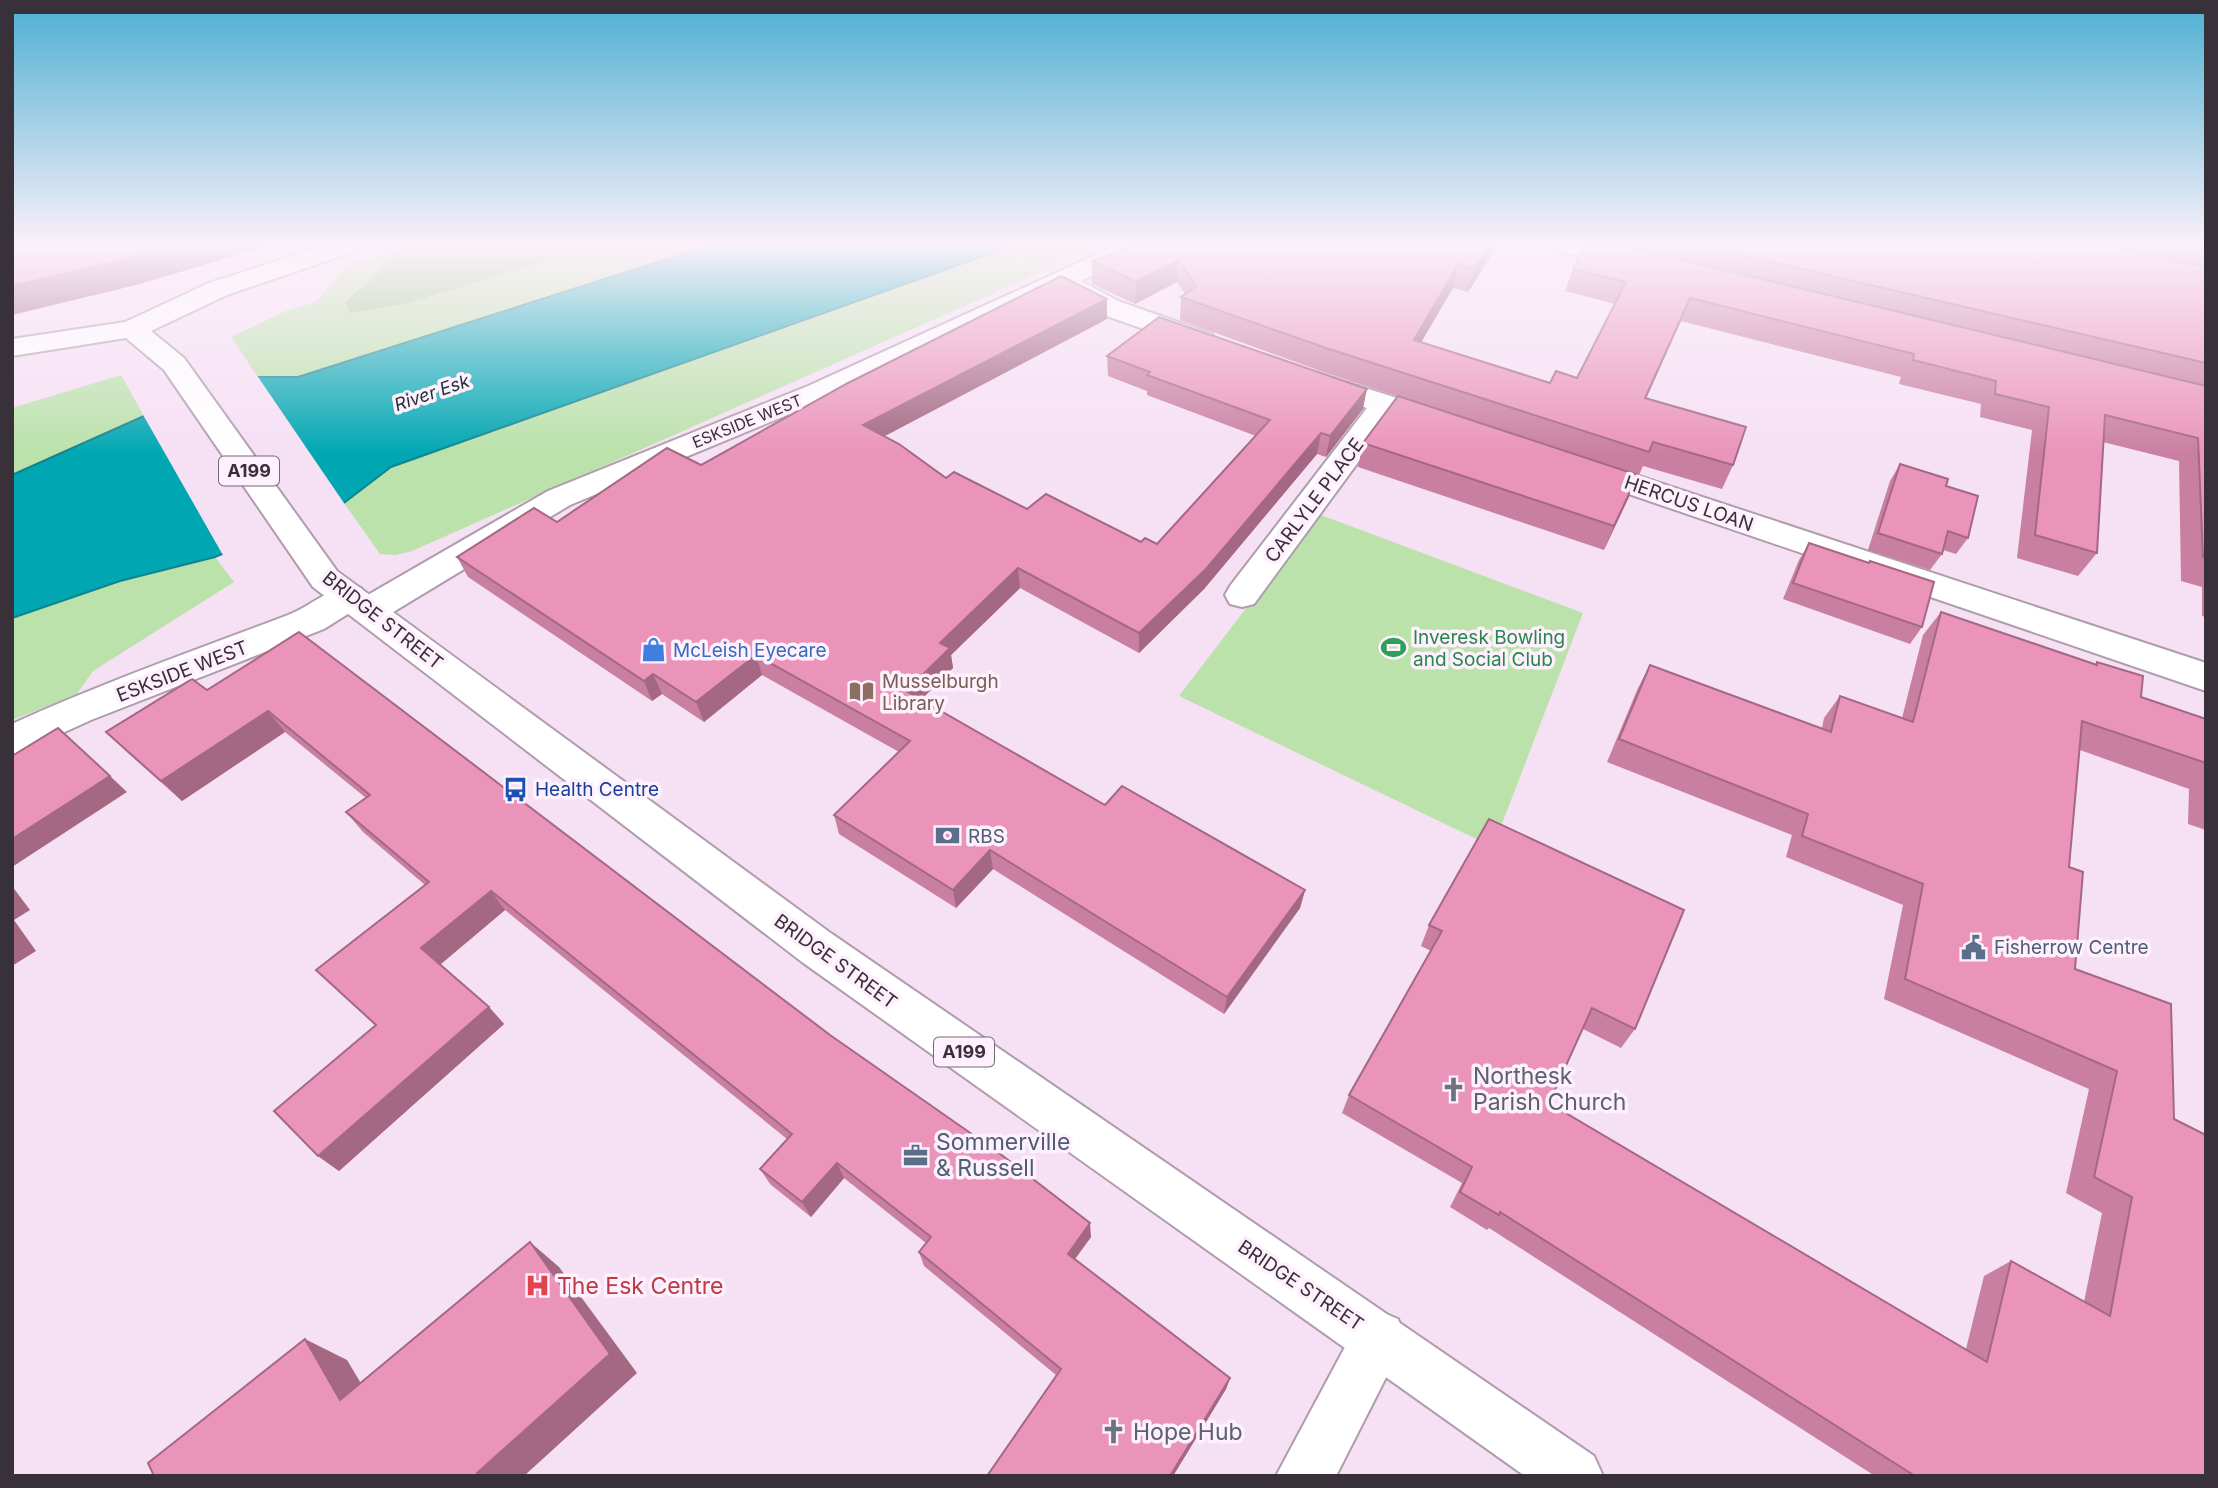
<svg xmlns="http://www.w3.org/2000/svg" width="2218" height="1488" viewBox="0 0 2218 1488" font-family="Inter,sans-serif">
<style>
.green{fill:#bae2aa}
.forest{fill:#96ca81}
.water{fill:#00a7b2;stroke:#11848e;stroke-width:2}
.pier{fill:#f6e0f4}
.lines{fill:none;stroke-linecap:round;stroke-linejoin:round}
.minor-casing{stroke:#b09caf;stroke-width:4}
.primary-casing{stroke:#b09caf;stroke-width:4}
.minor{fill:#fff;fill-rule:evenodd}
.primary{fill:#fff;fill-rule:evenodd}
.wall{fill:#c97fa0}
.shaded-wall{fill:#a46882}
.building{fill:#ea94ba;stroke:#a46882;stroke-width:2}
.labels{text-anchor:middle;stroke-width:7;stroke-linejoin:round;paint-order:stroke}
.far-street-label{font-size:16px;fill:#393139;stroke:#fef0fd}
.far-water-label{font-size:18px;font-style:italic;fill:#1c3234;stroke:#fef0fd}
.shield{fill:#fef0fd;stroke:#746a74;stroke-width:2}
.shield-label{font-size:18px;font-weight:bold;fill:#393139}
.street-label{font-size:19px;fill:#393139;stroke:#fef0fd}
.leisure-label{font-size:19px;fill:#27864d;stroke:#fef0fd;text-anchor:start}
.shop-label{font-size:19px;fill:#366cbe;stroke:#fef0fd;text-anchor:start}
.education-label{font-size:19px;fill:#785e54;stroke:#fef0fd;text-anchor:start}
.transit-label{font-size:19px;fill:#164399;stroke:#fef0fd;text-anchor:start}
.service-label{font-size:19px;fill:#4e5e75;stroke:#fef0fd;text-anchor:start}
.near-worship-label{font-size:23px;fill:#5b616d;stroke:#fef0fd;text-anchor:start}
.near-service-label{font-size:23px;fill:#4e5e75;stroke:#fef0fd;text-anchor:start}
.near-health-label{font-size:23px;fill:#be3a42;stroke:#fef0fd;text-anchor:start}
</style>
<rect width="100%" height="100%" fill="#f6e0f4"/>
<g class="green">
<path d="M411,246H708L298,377H258L231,337L283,312L317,301L346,265Z"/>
<path d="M1012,246H1100L412,551L396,555L380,554L344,503L391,467Z"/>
<path d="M121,375L144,416L12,475V408Z"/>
<path d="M1318,514L1583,613L1493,847L1179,696Z"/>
<path d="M215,557L234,582L93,671L76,695L12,720V618L120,581Z"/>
</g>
<path class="forest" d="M405,246H595L408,303L350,313L345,303Z"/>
<path class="water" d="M708,246H1012L391,467L344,503L215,557L120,581L12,618V475L144,416L258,377H298Z"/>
<path class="pier" d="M256,374L346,506L224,557L142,413Z"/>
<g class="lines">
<defs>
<g id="minor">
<path d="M1115,246H1148L1144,251L1081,281L1118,301L1212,334L1216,340L1212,346L1202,348L1192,346L1098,313L1059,291L828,398L570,505L380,620L368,623L356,620L351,612L324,629L91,720L12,756V724C102,683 196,650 288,615C313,606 334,581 361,588L366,596L548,491L808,386Z"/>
<path d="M1555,246H1600L1642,255L1646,261L1642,267L1633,269L1559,251Z"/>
<path d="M1314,372L1451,415L1455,422L1451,429L1440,431L1392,416L1254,604L1242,607L1230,604L1225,595L1230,586L1367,408L1304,387L1299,381L1304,375Z"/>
<path d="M1584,458L2206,663V691L1573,475L1568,468L1573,461Z"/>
<path d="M1379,1311L1398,1319L1406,1338L1336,1476H1276L1360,1319Z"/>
</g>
<path id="primary" d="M323,246H360L356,251L227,295L151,331L184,358L337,571L832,934L1594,1456L1603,1476H1525L802,962L313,587L164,370L126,338L12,356V339L125,322L209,283Z"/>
</defs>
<use href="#minor" class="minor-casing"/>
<use href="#primary" class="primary-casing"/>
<use href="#minor" class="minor"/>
<use href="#primary" class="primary"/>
</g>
<g class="wall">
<path d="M1133,246H1497L1468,292L1453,288L1421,342L1550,383L1577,378L1615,304L1565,291L1573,269L1585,246H2206V617L2202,616V587L2181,581L2179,461L2103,442L2097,553L2078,576L2017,558L2032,430L1980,417L1981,404L1899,384L1901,377L1681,321L1646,398L1733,465L1722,489L1643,466L1639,475L1323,372L1180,320L1181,297L1185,294L1177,282L1135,304L1092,284V261Z"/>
<path d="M1107,319L884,436L946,478L1027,509L1141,542L1157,544L1256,436L1147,395V391L1108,376L1107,356L1363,409L1326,457L1317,454L1204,589L1139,653L1020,588L951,655L953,668L921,700L1105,805L1305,890L1300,908L1224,1014L993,869L956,908L839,834L834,815L899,752L762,675L704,722L662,694L652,701L468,577L457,557L557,522L701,465Z"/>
<path d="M1363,443L1638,475L1604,550L1358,467Z"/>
<path d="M1900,464L1946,486L1968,538L1956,554L1943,550L1942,554L1930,570L1868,550L1890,481Z"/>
<path d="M1809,543L1868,563L1870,561L1922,627L1910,644L1783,599L1799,560Z"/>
<path d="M1941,612L2095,664L2097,662L2141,697L2206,719V830L2188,824L2189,789L2080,750L2069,867L2075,969L2174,1119L2206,1476H1875L1489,1228L1487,1230L1450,1207L1462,1183L1342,1113L1349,1095L1431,951L1421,946L1429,925L1635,1029L1621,1048L1583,1029L1549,1103L1966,1349L1984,1276L2011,1261L2084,1302L2102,1213L2066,1193L2089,1089L1884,999L1903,905L1786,857L1792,835L1607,762L1638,688L1650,665L1822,728L1824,718L1840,696L1902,718L1923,635Z"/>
<path d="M299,632L1091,1237L1075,1259L1230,1378L1226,1389L1173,1476H987L1056,1375L924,1266L919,1252L926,1243L844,1178L811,1217L770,1184L760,1169L787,1139L505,910L440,965L489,1007L504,1024L339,1171L318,1156L376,1025L316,970L425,885L363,832L346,812L366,798L285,732L182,801L127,752L106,732L207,690Z"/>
</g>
<g class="shaded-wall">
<path d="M173,246H268L136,285L12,315V286Z"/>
<path d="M1489,246H1497L1468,292L1473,269Z"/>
<path d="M1178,260L1177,282L1135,304L1136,282Z"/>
<path d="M1458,265L1453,288L1409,363L1414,340Z"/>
<path d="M1690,298L1681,321L1636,421L1645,398Z"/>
<path d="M1107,299V319L866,446L863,425Z"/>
<path d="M1367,389L1363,409L1326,457L1330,436Z"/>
<path d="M1321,433L1317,454L1204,589L1139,653V633Z"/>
<path d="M1638,475L1628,499L1604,550L1614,526Z"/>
<path d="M1018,568L1020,588L951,655L953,668L909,711L906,691L940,643Z"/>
<path d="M756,655L762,675L704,722L696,702Z"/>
<path d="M653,674L662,694L652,701L644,681Z"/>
<path d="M268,711L285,732L182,801L161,781Z"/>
<path d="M110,776L127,792L12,867V839Z"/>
<path d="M990,850L993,869L956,908L953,890Z"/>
<path d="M12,886L30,910L14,920L36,951L12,966Z"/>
<path d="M1305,890L1300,908L1224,1014L1227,997Z"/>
<path d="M491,891L505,910L437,967L421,948Z"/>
<path d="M489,1007L504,1024L339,1171L318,1156Z"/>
<path d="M837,1163L844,1178L811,1217L802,1202Z"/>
<path d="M1090,1223L1091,1237L1069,1267L1068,1254Z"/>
<path d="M530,1242L559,1267L637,1373L524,1476H478L477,1473Z"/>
<path d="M305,1339L347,1360L381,1417L340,1400Z"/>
<path d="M1230,1378L1226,1389L1173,1476H1170Z"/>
</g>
<g class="building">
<path d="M12,246H173L119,261L12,286Z"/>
<path d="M1133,246H1489L1473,269L1458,265L1414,340L1550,383L1556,371L1577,378L1626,282L1573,269L1585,246H1625L2206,386V558L2203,557L2198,438L2105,415L2097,553L2035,535L2049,407L1995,394L1996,381L1913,360L1914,354L1690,298L1645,398L1746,427L1733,465L1653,442L1649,452L1326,348L1181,297L1196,286L1178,260L1136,282L1092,261Z"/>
<path d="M1703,246H2108L2206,267V363Z"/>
<path d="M1061,276L1107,299L863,425L899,444L946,478L954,472L1027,509L1046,494L1141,542L1145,538L1157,544L1270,420L1147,375L1150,372L1107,356L1159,317L1367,389L1330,436L1321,433L1206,569L1139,633L1018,568L940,643L950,648L906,691L1105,805L1122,786L1305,890L1227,997L990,850L953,890L834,815L910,741L756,655L696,702L653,674L644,681L457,557L534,508L557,522L667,448L701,465L848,383Z"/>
<path d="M1398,396L1638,475L1614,526L1363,443Z"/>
<path d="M1900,464L1948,479L1946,486L1978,496L1968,538L1948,531L1942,554L1878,533Z"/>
<path d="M1809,543L1869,563L1870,561L1934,582L1922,627L1793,583Z"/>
<path d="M1941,612L2097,665V662L2143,676L2141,697L2206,719V763L2082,721L2069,867L2083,872L2075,969L2171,1004L2174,1119L2206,1135V1476H1915L1500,1212L1499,1215L1460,1192L1472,1167L1349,1095L1442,931L1429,925L1489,819L1684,910L1635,1029L1592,1008L1549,1103L1987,1362L2011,1261L2110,1316L2132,1197L2094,1177L2117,1071L1905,979L1923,884L1802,836L1808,814L1619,739L1650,665L1831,732L1840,696L1913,722Z"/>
<path d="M299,632L830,1035L999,1153L1090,1223L1068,1254L1230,1378L1170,1476H987L1061,1369L919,1252L931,1237L837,1163L802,1202L760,1169L792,1134L491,891L421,948L489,1007L318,1156L274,1111L376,1025L316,970L429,882L346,812L370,795L268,711L161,781L106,732L192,679L207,690Z"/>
<path d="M58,728L110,776L12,839V756Z"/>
<path d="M12,931L16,937L12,939Z"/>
<path d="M530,1242L610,1354L477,1473L478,1476H154L148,1463L305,1339L340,1400Z"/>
</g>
<linearGradient id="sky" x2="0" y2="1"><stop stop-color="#4bafd2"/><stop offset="0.54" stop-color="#fbf1fa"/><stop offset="1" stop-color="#fbf1fa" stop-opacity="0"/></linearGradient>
<rect width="2218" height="454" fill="url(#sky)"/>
<defs>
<symbol id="stadium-bare" viewBox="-9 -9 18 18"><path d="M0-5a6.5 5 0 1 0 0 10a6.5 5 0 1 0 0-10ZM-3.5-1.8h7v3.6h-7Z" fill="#2e9e5b" stroke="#fef0fd" stroke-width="2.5" paint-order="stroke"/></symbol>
<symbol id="shop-bare" viewBox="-9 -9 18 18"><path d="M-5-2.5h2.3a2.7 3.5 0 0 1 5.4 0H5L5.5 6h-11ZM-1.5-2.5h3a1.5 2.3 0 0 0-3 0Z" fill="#3f7fe0" stroke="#fef0fd" stroke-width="2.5" paint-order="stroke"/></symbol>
<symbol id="library-bare" viewBox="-9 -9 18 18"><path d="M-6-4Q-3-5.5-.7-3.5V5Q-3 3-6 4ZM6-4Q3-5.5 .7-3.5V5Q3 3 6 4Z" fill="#8d6e63" stroke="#fef0fd" stroke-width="2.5" paint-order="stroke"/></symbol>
<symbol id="bus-bare" viewBox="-9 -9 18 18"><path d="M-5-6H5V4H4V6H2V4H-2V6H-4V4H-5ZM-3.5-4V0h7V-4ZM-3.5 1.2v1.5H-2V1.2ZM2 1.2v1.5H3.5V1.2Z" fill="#1a4fb4" stroke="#fef0fd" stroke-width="2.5" paint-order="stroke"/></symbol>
<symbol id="bank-bare" viewBox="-9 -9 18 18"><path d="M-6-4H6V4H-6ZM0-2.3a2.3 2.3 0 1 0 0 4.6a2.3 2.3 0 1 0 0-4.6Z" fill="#5c6f8a" stroke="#fef0fd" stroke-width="2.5" paint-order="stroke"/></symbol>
<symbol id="civic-bare" viewBox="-9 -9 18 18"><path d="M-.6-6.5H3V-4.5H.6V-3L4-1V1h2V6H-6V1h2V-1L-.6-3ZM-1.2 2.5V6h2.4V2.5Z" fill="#5c6f8a" stroke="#fef0fd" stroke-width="2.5" paint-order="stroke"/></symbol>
<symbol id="church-bare" viewBox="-9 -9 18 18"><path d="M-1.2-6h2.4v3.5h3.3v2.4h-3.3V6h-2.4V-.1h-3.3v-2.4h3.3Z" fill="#6b7280" stroke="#fef0fd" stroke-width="2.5" paint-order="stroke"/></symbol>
<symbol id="office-bare" viewBox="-9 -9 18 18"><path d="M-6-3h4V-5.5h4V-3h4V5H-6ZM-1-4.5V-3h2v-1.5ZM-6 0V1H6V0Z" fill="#5c6f8a" stroke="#fef0fd" stroke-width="2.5" paint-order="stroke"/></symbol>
<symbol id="hospital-bare" viewBox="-9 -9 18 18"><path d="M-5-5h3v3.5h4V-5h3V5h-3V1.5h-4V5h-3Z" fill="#e0444e" stroke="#fef0fd" stroke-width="2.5" paint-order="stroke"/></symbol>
</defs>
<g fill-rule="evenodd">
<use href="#stadium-bare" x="1376" y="630" width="35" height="35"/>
<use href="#shop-bare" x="636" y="632" width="35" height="35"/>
<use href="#library-bare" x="844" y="674" width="35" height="35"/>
<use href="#bus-bare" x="498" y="772" width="35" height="35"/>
<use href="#bank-bare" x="930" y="818" width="35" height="35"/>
<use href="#civic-bare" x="1956" y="930" width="35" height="35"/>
<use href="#church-bare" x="1436" y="1072" width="35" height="35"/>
<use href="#office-bare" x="898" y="1138" width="35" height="35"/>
<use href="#hospital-bare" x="520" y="1268" width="35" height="35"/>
<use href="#church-bare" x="1096" y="1414" width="35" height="35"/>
</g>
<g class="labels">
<g class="far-street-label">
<text transform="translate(747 421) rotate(-22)" y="6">ESKSIDE WEST</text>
</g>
<g class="far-water-label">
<text transform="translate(432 393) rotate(-19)" y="6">River Esk</text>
</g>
<g class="shield">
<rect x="219" y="456.5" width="60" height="29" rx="5"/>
<rect x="934" y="1037.5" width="60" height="29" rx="5"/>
</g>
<g class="shield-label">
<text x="249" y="477">A199</text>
<text x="964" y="1058">A199</text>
</g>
<g class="street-label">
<text transform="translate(1314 500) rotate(-53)" y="7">CARLYLE PLACE</text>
<text transform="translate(1689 503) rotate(19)" y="7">HERCUS LOAN</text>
<text transform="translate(383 620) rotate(38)" y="7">BRIDGE STREET</text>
<text transform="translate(182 671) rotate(-21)" y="7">ESKSIDE WEST</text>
<text transform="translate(836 961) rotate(36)" y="7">BRIDGE STREET</text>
<text transform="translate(1301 1285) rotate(34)" y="7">BRIDGE STREET</text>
</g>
<g class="leisure-label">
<text x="1413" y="644">Inveresk Bowling<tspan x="1413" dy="22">and Social Club</tspan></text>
</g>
<g class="shop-label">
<text x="673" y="657">McLeish Eyecare</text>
</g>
<g class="education-label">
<text x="882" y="688">Musselburgh<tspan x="882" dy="22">Library</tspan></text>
</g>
<g class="transit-label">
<text x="535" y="796">Health Centre</text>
</g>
<g class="service-label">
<text x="968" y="843">RBS</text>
<text x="1994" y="954">Fisherrow Centre</text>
</g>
<g class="near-worship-label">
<text x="1473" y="1084">Northesk<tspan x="1473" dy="26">Parish Church</tspan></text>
<text x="1133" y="1440">Hope Hub</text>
</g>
<g class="near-service-label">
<text x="936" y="1150">Sommerville<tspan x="936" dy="26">&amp; Russell</tspan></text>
</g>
<g class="near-health-label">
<text x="557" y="1294">The Esk Centre</text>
</g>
</g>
<rect width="2218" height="1488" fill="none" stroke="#393139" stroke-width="28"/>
</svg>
